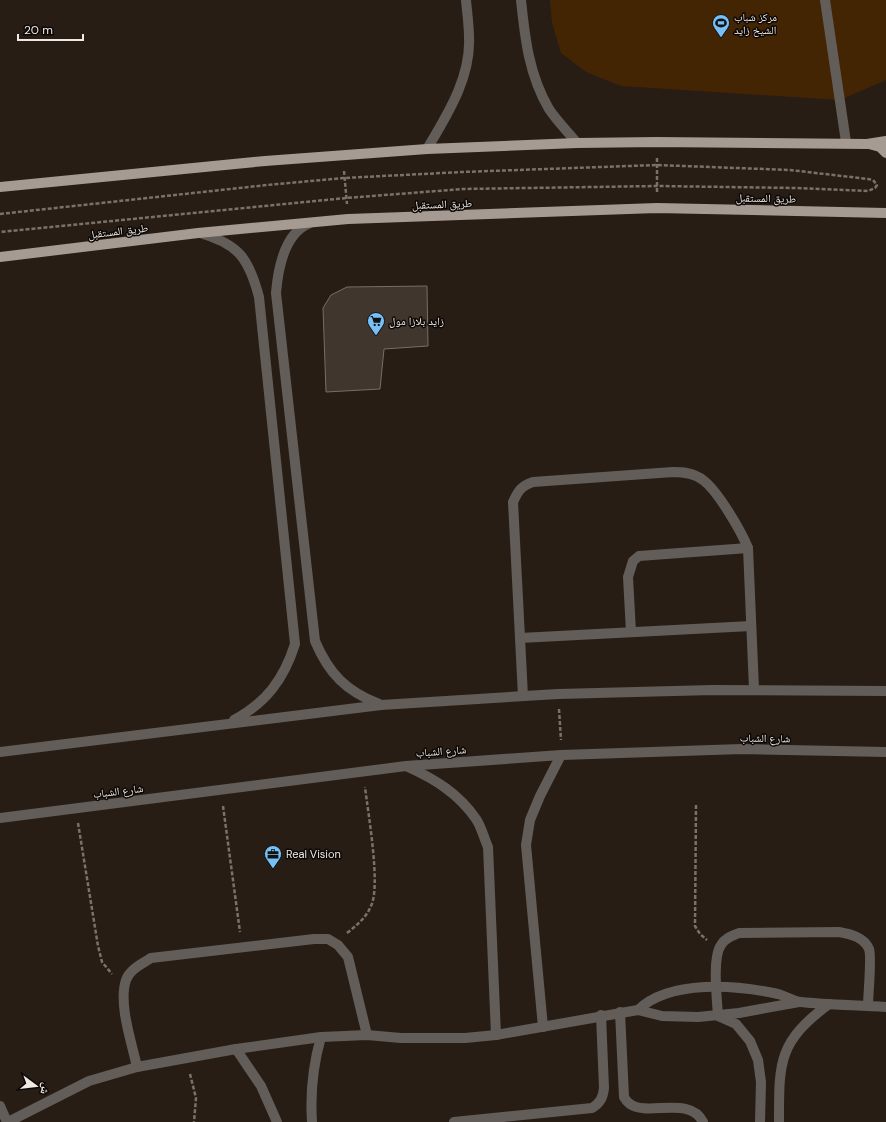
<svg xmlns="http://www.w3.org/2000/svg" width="886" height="1122" viewBox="0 0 886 1122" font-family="'DM Sans','Noto Naskh Arabic',sans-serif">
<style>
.green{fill:#442503}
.building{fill:#40362d;stroke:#796d64}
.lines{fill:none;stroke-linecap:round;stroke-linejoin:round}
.path{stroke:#7a716b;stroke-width:2.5;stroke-dasharray:4 2;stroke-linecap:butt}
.minor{stroke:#625d59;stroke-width:10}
.major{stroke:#a69b93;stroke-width:10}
.labels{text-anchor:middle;stroke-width:3;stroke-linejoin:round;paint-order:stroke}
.poi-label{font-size:11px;fill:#efe8e3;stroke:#0c0806;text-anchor:start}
.street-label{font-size:11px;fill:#efe8e3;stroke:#0c0806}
</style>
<rect width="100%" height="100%" fill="#271d15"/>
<path class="green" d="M550,0H886V80L840,100L621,86L586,72L561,53L552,23Z"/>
<path class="building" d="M427,286L428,346L384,349L380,389L326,392L323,308L331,295L347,287Z"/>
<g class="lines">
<g class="path">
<path d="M657,158V193"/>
<path d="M344,171L347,204"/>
<path d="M0,214L267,185L344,178L462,172L657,165L790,170L868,179L873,180L877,185L875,188L868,191L796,188L657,186L463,189L346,198L0,232"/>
<path d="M559,709L561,740"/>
<path d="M696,805L695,926L700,934L707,940"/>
<path d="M223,806L240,932"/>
<path d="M78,823L98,946L102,962L112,974"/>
<path d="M347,933C357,925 366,918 371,906C381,886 368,813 365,787"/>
<path d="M190,1074L196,1098L194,1122"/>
</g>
<g class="minor">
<path d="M521,0C525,39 529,75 549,109C557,121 568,132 577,143"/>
<path d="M825,0L846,142"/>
<path d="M427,149C447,115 471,78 469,37C469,25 467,12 466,0"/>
<path d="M310,223C284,233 278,269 276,293L315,641C329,674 346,691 379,704"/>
<path d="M200,233C239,244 249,259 259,297L295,644C284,679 266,703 234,720"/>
<path d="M631,632L628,577L633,561L639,556L748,548"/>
<path d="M520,638L751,626"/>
<path d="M523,696L513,502C518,491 521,486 533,482L673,472C684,472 694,473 703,480C718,491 741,531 748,548L754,689"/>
<path d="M0,752L381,705L558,694L713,690L886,691"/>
<path d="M408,767C435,779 459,794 476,819C481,826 484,838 488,847L496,1035"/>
<path d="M0,818L406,766L561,755L742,749L886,752"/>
<path d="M638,1010C670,979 737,985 778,994C786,996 793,1001 801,1002C829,1005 858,1005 886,1007"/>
<path d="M620,1012L624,1097C625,1099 627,1102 630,1104C648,1117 690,1095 703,1122"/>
<path d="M543,1027L526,845L530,820L540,796L561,755"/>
<path d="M236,1049L261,1086L277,1122"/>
<path d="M137,1067C132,1043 118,1004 126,980C130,969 142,964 151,958L314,939H328L338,945L348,957L367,1035"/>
<path d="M0,1106L7,1122"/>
<path d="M8,1122L89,1081L137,1067L236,1049L321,1037L367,1035L401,1038H465L496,1035L638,1010L662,1016L698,1017L739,1013L799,1002"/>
<path d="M312,1122C310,1092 313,1065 321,1037"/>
<path d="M454,1122L592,1108C600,1103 603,1098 604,1088L601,1015"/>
<path d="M760,1122L761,1082L758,1060L750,1041L736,1024L718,1016C717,999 712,958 721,945C725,938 732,936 739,933L839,932C850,934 864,937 869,949C872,956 868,995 868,1006"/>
<path d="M779,1122C779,1062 778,1042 829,1004"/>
</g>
<g class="major">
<path d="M869,144L880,147L886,153"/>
<path d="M0,187L265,161L427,149L577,143L656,142L867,144L886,141"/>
<path d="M0,257L198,233L348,219L657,208L886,213"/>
</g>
</g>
<defs>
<symbol id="stadium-pin" viewBox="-11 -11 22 30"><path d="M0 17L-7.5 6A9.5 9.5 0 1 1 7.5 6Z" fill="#76c0f7" stroke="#0c0806"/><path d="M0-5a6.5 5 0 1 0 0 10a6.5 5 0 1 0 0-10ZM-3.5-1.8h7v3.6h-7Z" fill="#111"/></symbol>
<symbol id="supermarket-pin" viewBox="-11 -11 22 30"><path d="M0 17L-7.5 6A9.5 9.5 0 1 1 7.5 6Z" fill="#76c0f7" stroke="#0c0806"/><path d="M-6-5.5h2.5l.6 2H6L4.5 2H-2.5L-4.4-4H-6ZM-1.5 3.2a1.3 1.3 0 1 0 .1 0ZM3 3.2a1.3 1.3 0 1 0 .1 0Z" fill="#111"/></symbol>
<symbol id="office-pin" viewBox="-11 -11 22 30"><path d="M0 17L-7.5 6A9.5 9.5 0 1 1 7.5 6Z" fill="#76c0f7" stroke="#0c0806"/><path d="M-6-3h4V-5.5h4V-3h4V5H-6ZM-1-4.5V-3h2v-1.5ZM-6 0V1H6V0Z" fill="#111"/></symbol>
</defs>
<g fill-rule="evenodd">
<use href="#stadium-pin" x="711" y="13" width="20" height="27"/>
<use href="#supermarket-pin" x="366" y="311" width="20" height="27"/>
<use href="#office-pin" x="263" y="844" width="20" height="27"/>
</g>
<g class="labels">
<g class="poi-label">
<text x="734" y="21">مركز شباب<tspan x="734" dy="13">الشيخ زايد</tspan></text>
<text x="389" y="325">زايد بلازا مول</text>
<text x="286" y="858">Real Vision</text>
</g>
<g class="street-label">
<text transform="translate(766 198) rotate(1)" y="4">طريق المستقبل</text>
<text transform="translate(442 204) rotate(-2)" y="4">طريق المستقبل</text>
<text transform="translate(118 231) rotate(-7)" y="4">طريق المستقبل</text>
<text transform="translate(765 738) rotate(1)" y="4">شارع الشباب</text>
<text transform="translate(441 751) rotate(-4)" y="4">شارع الشباب</text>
<text transform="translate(118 791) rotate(-7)" y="4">شارع الشباب</text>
</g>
</g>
<g transform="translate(36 1086) rotate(105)" stroke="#0c0806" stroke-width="3" paint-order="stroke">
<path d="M0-3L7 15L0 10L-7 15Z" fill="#efe8e3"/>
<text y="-6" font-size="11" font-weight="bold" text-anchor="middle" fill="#efe8e3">ش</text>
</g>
<path d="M18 34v6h65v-6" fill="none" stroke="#efe8e3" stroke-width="2"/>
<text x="24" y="34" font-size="12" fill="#efe8e3" stroke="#0c0806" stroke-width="3" paint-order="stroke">20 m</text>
</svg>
